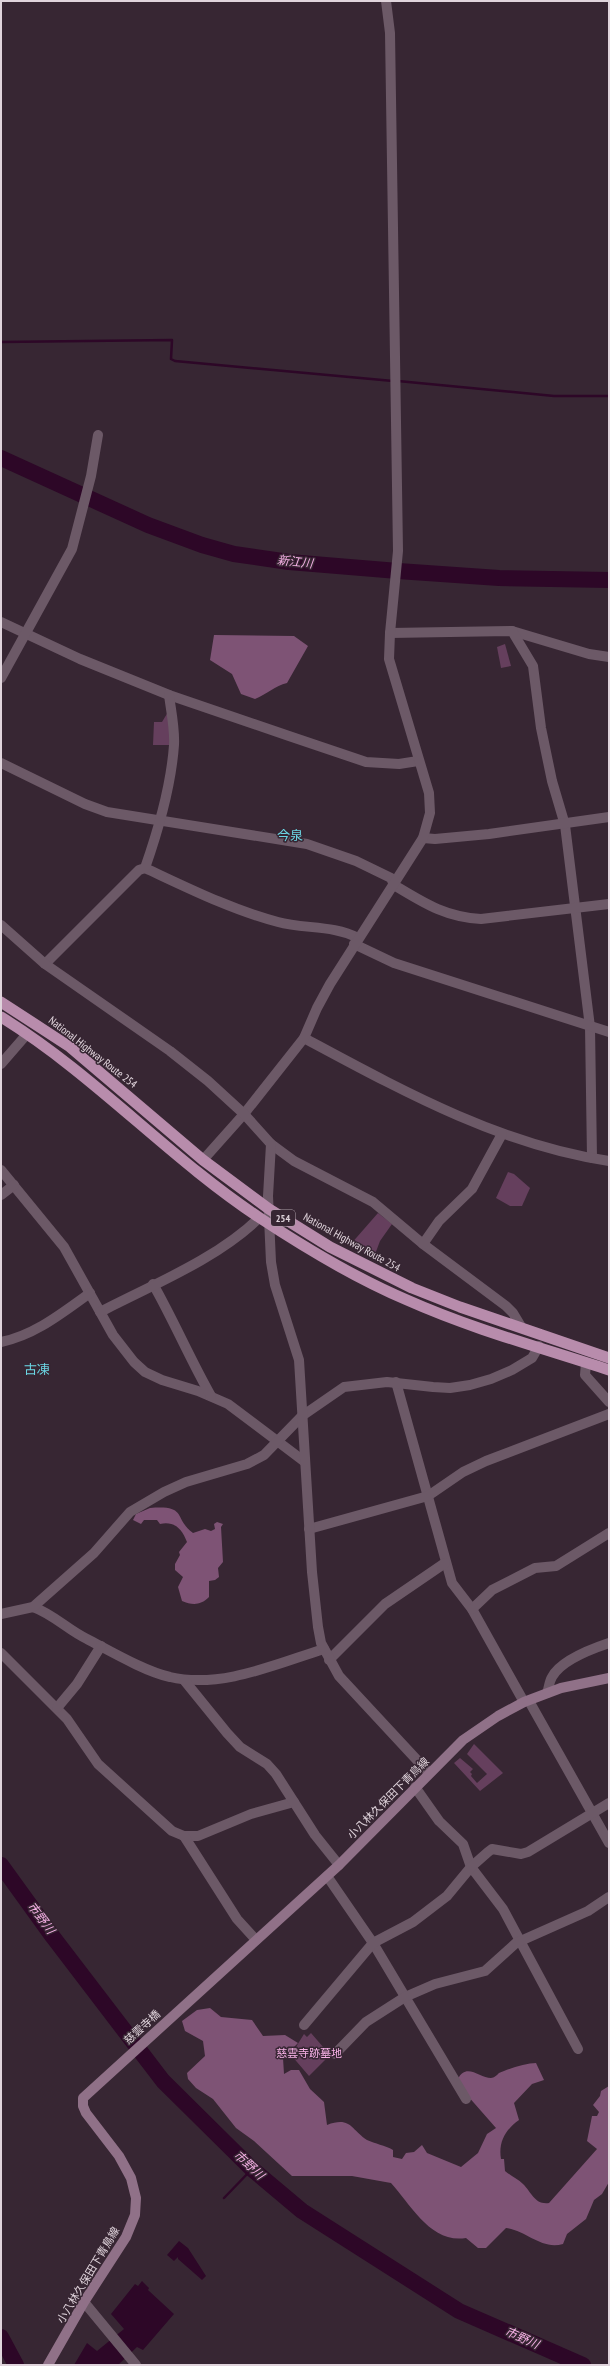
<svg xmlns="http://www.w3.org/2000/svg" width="610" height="2366" viewBox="0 0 610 2366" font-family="'PT Sans Narrow','Noto Sans JP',sans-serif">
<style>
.green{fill:#653f5d}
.forest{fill:#7e5375}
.water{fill:#2d0727}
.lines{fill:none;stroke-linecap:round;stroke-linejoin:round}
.stream{stroke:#2d0727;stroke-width:2.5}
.river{stroke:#2d0727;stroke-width:16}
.minor{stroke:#6c5967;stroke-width:10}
.tertiary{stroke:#6c5967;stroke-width:10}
.secondary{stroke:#907188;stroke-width:10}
.trunk{stroke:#b88cac;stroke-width:11}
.labels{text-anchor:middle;stroke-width:3;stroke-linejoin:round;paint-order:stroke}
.shield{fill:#372633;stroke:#ada0a9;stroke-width:1}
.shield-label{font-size:10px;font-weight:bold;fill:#e0d4dc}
.street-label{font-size:11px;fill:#e0d4dc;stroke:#372633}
.park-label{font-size:11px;fill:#f7b1e6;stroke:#372633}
.water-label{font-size:12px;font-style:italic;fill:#f5b0e5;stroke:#372633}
.quarter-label{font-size:13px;fill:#6bd5e3;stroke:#372633}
</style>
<rect width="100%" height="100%" fill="#372633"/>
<g class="green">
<path d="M505,644L511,666L501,668L497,647Z"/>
<path d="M168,712L171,745H153L154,722H162Z"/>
<path d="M508,1172L514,1174L530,1188L522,1206H510L496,1198Z"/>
<path d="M378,1213L392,1224L380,1241L374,1257L350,1245Z"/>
<path d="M474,1744L503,1773L480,1791L454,1763L460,1758L473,1769L470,1772L472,1774L471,1776L477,1783L487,1774L467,1754Z"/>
<path d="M311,2033L330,2055L309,2076L291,2055L304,2034L307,2037Z"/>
</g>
<g class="forest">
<path d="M214,635L294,636L308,646L287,683C275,686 267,694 255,699L241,694L232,674L210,660Z"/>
<path d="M150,1508C188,1505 173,1518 193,1533L205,1529L211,1531L215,1529L214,1524L217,1522L223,1524L221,1527L223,1562L218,1568L219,1577L215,1580L209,1581V1597C200,1606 192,1605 182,1601L178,1587L183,1577L175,1570V1564L180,1555L179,1552L187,1542C182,1529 175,1521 160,1524L157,1520H144L141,1524L133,1520L136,1514Z"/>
<path d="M210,2008L221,2017L252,2020L263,2036L285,2035L298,2043L283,2058L284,2074L291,2070H299L310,2089L324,2102L327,2125C351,2116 351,2130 367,2140C375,2144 385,2145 393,2150V2157L402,2159L406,2153L414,2152L422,2145L427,2153L461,2167L478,2153L487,2134L496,2128L467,2095L458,2079C466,2062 480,2078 491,2078C494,2078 497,2075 499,2073C508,2069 526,2063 536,2063L544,2080L532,2084L514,2103L519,2120C506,2129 498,2142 501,2159H504L505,2171C511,2176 518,2179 523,2184C532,2193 535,2205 549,2203L597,2149L587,2141L592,2116H597L599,2112L593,2105L600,2096L601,2091L609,2086V2182L602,2194L594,2200L586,2219L567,2234L563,2244C541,2250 527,2231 506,2228L486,2248H478L466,2238C431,2244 411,2205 391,2183L352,2176H292L254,2141L236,2128L213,2099L196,2088L188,2079L187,2073L205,2056L203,2041L185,2031L182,2021L197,2010Z"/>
</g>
<g class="water">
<path d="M179,2241L188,2248L206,2276L202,2280L178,2259V2257L174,2261L167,2255Z"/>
<path d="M142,2281L149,2288L148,2290L174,2314L143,2350L137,2347L118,2365H74L87,2343L97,2351L124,2329L111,2314L135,2284L138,2286Z"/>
</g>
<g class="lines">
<g class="stream">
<path d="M1,342L172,340L171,359L175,361L393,381"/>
<path d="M398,381L554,396H609"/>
<path d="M224,2198L252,2169"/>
</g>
<g class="river">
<path d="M1,458L148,525L202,545L234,554L289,562L398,571L499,578L609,580"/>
<path d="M1,1865L53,1937L163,2081L252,2169L302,2211L459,2311L583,2365"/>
<path d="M1,2337L16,2365"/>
</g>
<g class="minor">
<path d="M1,622L80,659L169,695L289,736L366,762L399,764L418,761"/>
<path d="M512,631L589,654L609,657"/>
<path d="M390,633L512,631L533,666L541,728L552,781L565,825L590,1027L592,1158"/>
<path d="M1,678L72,549L91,476L98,435"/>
<path d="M1,763L85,804L107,812L307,844L356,861L391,878L394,885C424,903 445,917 481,919L609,904"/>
<path d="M423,838L435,839L489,834L609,817"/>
<path d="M145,868C188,888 232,910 278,922C304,929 334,925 358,938"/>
<path d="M354,944L394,963L609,1032"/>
<path d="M45,964L139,870L145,868C159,828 171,787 174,745C175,729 171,711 169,695"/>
<path d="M304,1038C401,1090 500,1145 609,1161"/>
<path d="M1,1064L27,1034"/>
<path d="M271,1144L294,1161L373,1202L423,1244L506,1306L513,1313L522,1328"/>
<path d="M203,1160L244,1114L304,1038L317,1008L330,984L423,838L430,813L429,793L389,659L390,633L398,551L390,33L386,1"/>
<path d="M1,1170L64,1247L113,1335L134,1362L145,1372L162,1380L198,1391L228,1404L305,1462"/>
<path d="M1,1195L14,1185"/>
<path d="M423,1244L439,1221L472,1189L502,1134"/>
<path d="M153,1284C174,1321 190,1359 211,1396"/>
<path d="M100,1312C152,1285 217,1259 259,1218"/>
<path d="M1,1342C35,1335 62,1313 90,1293"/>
<path d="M586,1363L585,1375L609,1402"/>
<path d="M396,1382L452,1583L472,1609L524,1702"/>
<path d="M309,1529L428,1496L463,1472L486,1461L609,1414"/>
<path d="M33,1607C53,1614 68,1630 87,1639C110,1651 146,1672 170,1677C221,1689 276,1664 324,1649"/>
<path d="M472,1609L492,1590L535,1568L556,1566L609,1533"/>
<path d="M1,1614L33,1607L94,1553L130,1512L164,1492L186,1482L247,1464L264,1455L302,1416L344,1387L387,1382L433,1387L450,1388L470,1385L491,1379L512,1370L532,1358L539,1346"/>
<path d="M1,1653L67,1719L98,1764L172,1831L184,1836H198L251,1814L294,1802"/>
<path d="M329,1660L385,1604L445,1563"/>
<path d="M184,1680L227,1733L240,1747L267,1764L276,1774L315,1835L339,1865"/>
<path d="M547,1693C549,1688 549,1682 552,1677C561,1660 591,1649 609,1643"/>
<path d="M529,1701L609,1843"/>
<path d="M57,1708L77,1684L101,1646"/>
<path d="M415,1787L439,1821L463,1844L471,1867L503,1909L578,2049"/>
<path d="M184,1836L237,1919L256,1940"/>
<path d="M327,1876L373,1943L466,2099"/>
<path d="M304,2025L373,1943L413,1922L447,1896L471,1867L488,1852L492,1849L521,1854L528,1852L609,1803"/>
<path d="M335,2054L366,2022L405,1997L435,1984L485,1971L516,1943L588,1911L609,1897"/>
<path d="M84,2302L136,2365"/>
</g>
<path class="tertiary" d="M1,925L45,964L170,1051L208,1081L244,1114L271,1144L268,1196L271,1262L275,1285L299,1360L312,1572L318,1627L321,1643L339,1676L429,1773"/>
<path class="secondary" d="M48,2365L84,2302L126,2237L135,2215L136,2198L131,2178L119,2156L86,2113L83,2106V2098L339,1865L463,1740L498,1716L524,1702L561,1688L609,1678"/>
<g class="trunk">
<path d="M1,1002L70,1047L203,1160L269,1209L330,1247L412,1288L460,1307L609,1358"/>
<path d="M1,1017C95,1075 169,1158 260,1218C307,1249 355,1278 407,1300C472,1329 542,1348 609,1370"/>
</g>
</g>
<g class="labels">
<rect class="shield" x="271" y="1210" width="24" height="16" rx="3"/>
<g class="shield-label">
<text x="283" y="1222">254</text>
</g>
<g class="street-label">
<text transform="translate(93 1052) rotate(38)" y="4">National Highway Route 254</text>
<text transform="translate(352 1242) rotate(29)" y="4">National Highway Route 254</text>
<text transform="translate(388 1798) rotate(-45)" y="4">小八林久保田下青鳥線</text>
<text transform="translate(142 2027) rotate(-42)" y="4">慈雲寺橋</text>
<text transform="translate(88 2275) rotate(-59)" y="4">小八林久保田下青鳥線</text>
</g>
<g class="park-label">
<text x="309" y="2057">慈雲寺跡墓地</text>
</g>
<g class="water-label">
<text transform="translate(295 562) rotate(6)" y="4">新江川</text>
<text transform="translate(41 1918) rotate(53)" y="4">市野川</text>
<text transform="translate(249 2165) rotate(43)" y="4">市野川</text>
<text transform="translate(522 2338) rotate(24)" y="4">市野川</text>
</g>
<g class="quarter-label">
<text x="290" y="840">今泉</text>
<text x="37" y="1374">古凍</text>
</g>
</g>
<rect width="610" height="2366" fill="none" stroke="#e0d4dc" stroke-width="4"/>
</svg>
